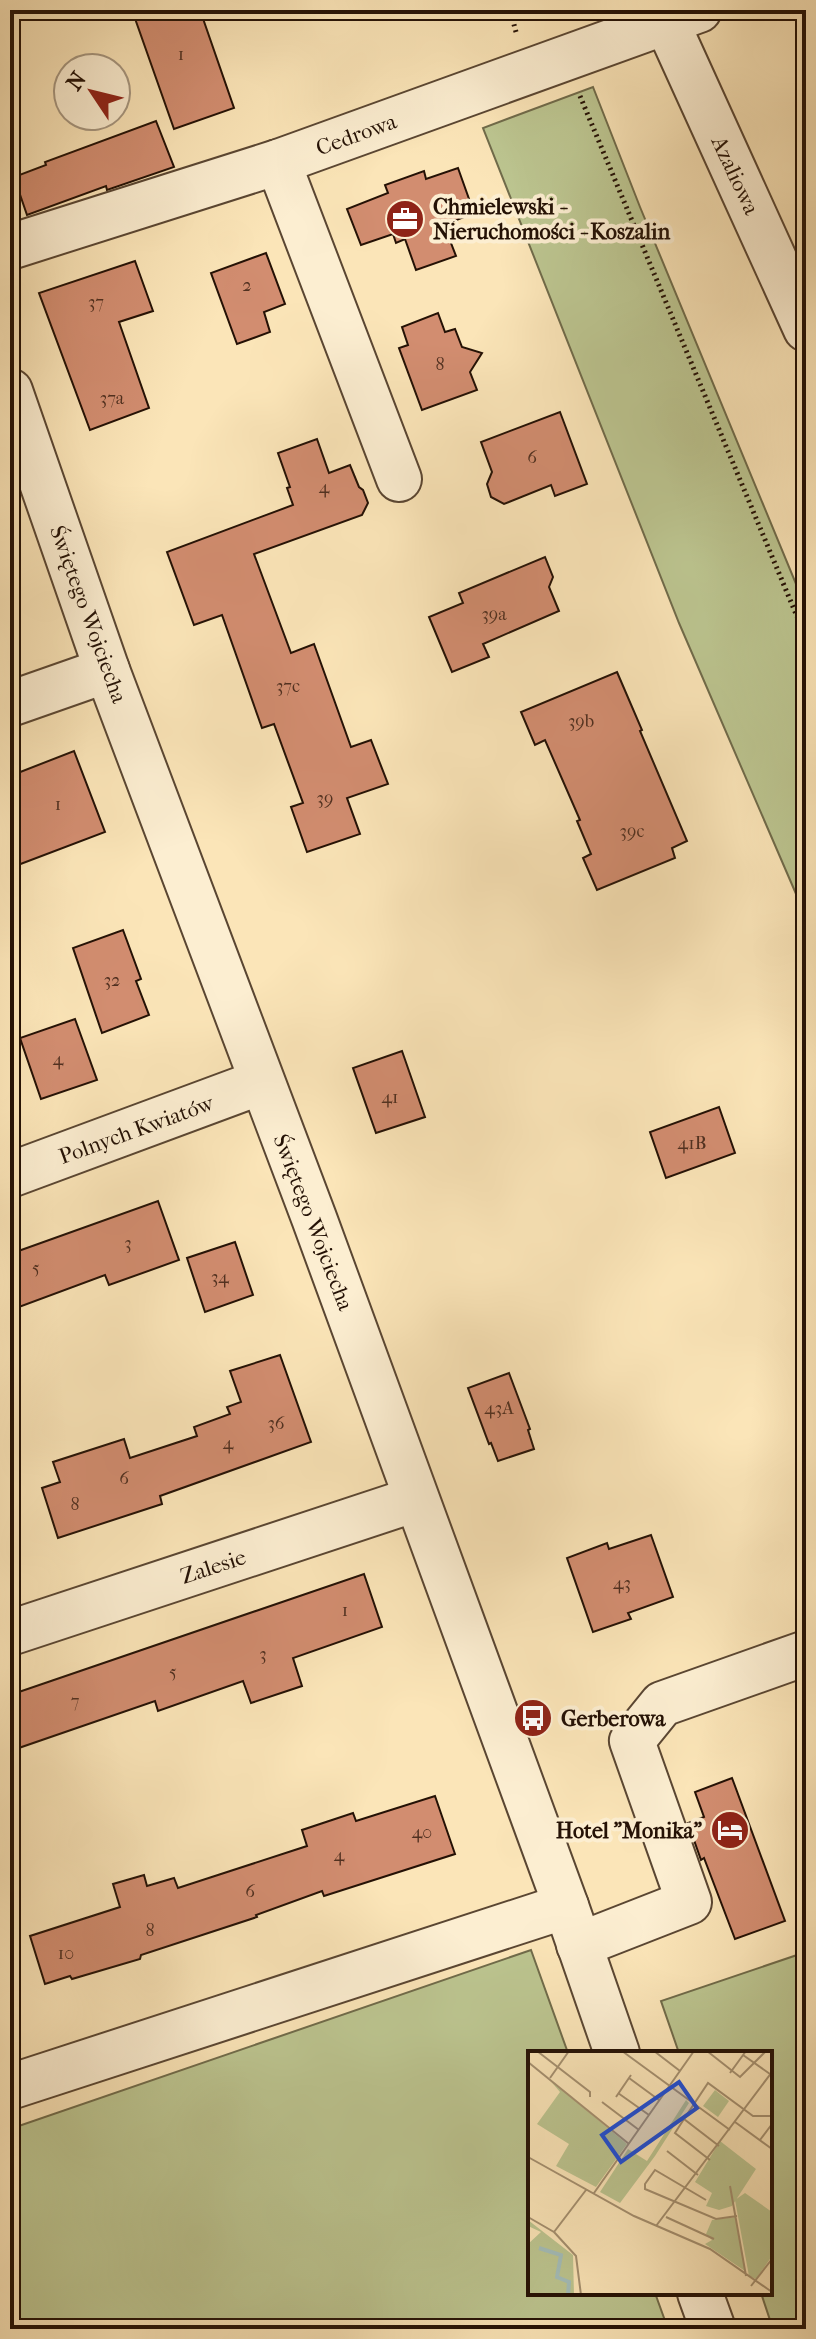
<svg xmlns="http://www.w3.org/2000/svg" width="816" height="2339" viewBox="0 0 816 2339" font-family="'IM FELL French Canon',serif">
<style>
.green{fill:#bcc590;stroke:#706b4a;stroke-width:2}
.building{fill:#d28d70;stroke:#241105;stroke-width:2}
.lines{fill:none;stroke-linecap:round;stroke-linejoin:round}
.minor-casing{stroke:#5a4632;stroke-width:48}
.path{stroke:#241105;stroke-width:5;stroke-dasharray:2 4;stroke-linecap:butt}
.minor{stroke:#fceed1;stroke-width:44}
.labels{text-anchor:middle;stroke-width:8;stroke-linejoin:round;paint-order:stroke}
.number-label{font-size:18px;fill:#503020}
.street-label{font-size:22px;fill:#241105;stroke:#fceed1}
.poi-label{font-size:22px;font-weight:bold;fill:#241105;stroke:#fceed1;text-anchor:start}
.inset-river{fill:none;stroke:#a3bdb9;stroke-width:4}
.inset-road{fill:none;stroke:#a59070;stroke-width:2}
.view{fill:#1d4ed8;fill-opacity:0.15;stroke:#1d4ed8;stroke-width:4}
.inset-edge{fill:none;stroke:#241105;stroke-width:4}
</style>
<rect width="100%" height="100%" fill="#fbe5b8"/>
<filter id="stains"><feTurbulence type="fractalNoise" baseFrequency=".0025" numOctaves="4"/><feColorMatrix values="0 0 0 0 .2 0 0 0 0 .09 0 0 0 0 .02 0 0 0 .5 -.17"/></filter>
<radialGradient id="worn" r=".72"><stop offset=".6" stop-color="#630" stop-opacity="0"/><stop offset="1" stop-color="#630" stop-opacity=".3"/></radialGradient>
<g class="green">
<path d="M593,87L640,207L806,608V917L679,623L483,128Z"/>
<path d="M531,1950L568,2053H530V2293H655L668,2329H10V2129Z"/>
<path d="M806,1952V2329H773L761,2293H770V2053H679L661,2001Z"/>
</g>
<g class="building">
<path d="M132,10H200L234,108L174,129Z"/>
<path d="M156,121L174,167L107,190L106,186L27,215L14,177L46,165L45,162Z"/>
<path d="M458,168L474,213L444,225L456,256L416,270L405,239L396,243L393,234L361,245L347,209L388,193L385,185L424,171L426,179Z"/>
<path d="M266,253L285,304L264,312L270,332L237,344L211,273Z"/>
<path d="M135,261L153,311L119,322L149,408L90,430L39,293Z"/>
<path d="M438,313L445,332L455,329L462,347L482,353L470,372L477,390L422,410L399,348L408,345L402,327Z"/>
<path d="M560,412L587,484L555,496L551,485L504,504L491,497L487,484L492,472L481,442Z"/>
<path d="M317,439L329,473L350,465L359,487L363,490L368,503L362,515L254,554L291,653L314,644L351,747L371,740L388,784L347,798L360,834L307,852L291,807L303,803L274,724L262,728L222,615L194,625L167,552L293,505L287,488L290,487L278,453Z"/>
<path d="M545,557L553,577L549,587L559,611L483,644L489,657L452,672L429,617L463,603L459,593Z"/>
<path d="M617,672L642,730L640,731L687,841L672,848L675,858L597,890L583,858L591,854L577,821L580,820L545,740L535,745L521,712Z"/>
<path d="M74,751L105,832L10,868V776Z"/>
<path d="M123,930L141,979L136,981L149,1015L102,1033L73,948Z"/>
<path d="M75,1019L97,1080L41,1099L20,1038Z"/>
<path d="M402,1051L425,1117L376,1133L353,1068Z"/>
<path d="M719,1107L735,1153L666,1178L650,1132Z"/>
<path d="M158,1201L179,1260L109,1285L105,1275L19,1307L10,1281V1254Z"/>
<path d="M235,1242L253,1295L205,1312L187,1258Z"/>
<path d="M280,1355L311,1442L160,1496L162,1504L58,1538L42,1488L60,1482L53,1462L124,1439L130,1458L197,1436L194,1427L230,1414L227,1407L241,1402L230,1371Z"/>
<path d="M509,1373L530,1429L528,1430L534,1449L498,1461L491,1443L489,1444L468,1388Z"/>
<path d="M651,1535L673,1597L628,1613L631,1619L593,1632L567,1558L607,1543L609,1549Z"/>
<path d="M364,1574L382,1627L293,1658L302,1686L251,1703L243,1681L158,1711L155,1701L10,1751V1695Z"/>
<path d="M732,1778L785,1921L735,1939L704,1858L701,1860L688,1823L704,1817L695,1792Z"/>
<path d="M435,1796L455,1854L324,1896L322,1891L256,1915L257,1917L141,1955L140,1959L72,1979L70,1976L45,1984L30,1936L120,1907L113,1884L144,1875L147,1886L174,1878L178,1888L307,1846L302,1830L353,1813L356,1821Z"/>
</g>
<g class="lines">
<defs>
<g id="minor">
<path d="M661,10L806,329"/>
<path d="M278,162L399,479"/>
<path d="M10,247L278,162L699,10"/>
<path d="M10,391L107,670L314,1218L566,1906L617,2053"/>
<path d="M10,704L107,670"/>
<path d="M10,1175L261,1082"/>
<path d="M10,1633L416,1499"/>
<path d="M579,1945L689,1902L632,1741L662,1704L806,1653"/>
<path d="M10,2087L566,1906"/>
<path d="M700,2293L713,2329"/>
</g>
</defs>
<use href="#minor" class="minor-casing"/>
<g class="path">
<path d="M516,32L512,17L532,10"/>
<path d="M580,96L806,638"/>
</g>
<use href="#minor" class="minor"/>
</g>
<defs>
<symbol id="office-disc" viewBox="-11 -11 22 22"><circle r="9.5" fill="#8f2418" stroke="#fceed1"/><path d="M-6-3h4V-5.5h4V-3h4V5H-6ZM-1-4.5V-3h2v-1.5ZM-6 0V1H6V0Z" fill="#fff"/></symbol>
<symbol id="bus-disc" viewBox="-11 -11 22 22"><circle r="9.5" fill="#8f2418" stroke="#fceed1"/><path d="M-5-6H5V4H4V6H2V4H-2V6H-4V4H-5ZM-3.5-4V0h7V-4ZM-3.5 1.2v1.5H-2V1.2ZM2 1.2v1.5H3.5V1.2Z" fill="#fff"/></symbol>
<symbol id="hotel-disc" viewBox="-11 -11 22 22"><circle r="9.5" fill="#8f2418" stroke="#fceed1"/><path d="M-6-4.5h1.5V1H6V5H4.5V3h-9V5H-6ZM-4 0a1.8 1.8 0 1 1 3.6 0ZM.5 0V-2.5h3Q6-2.5 6 0Z" fill="#fff"/></symbol>
</defs>
<g fill-rule="evenodd">
<use href="#office-disc" x="383" y="197" width="44" height="44"/>
<use href="#bus-disc" x="511" y="1696" width="44" height="44"/>
<use href="#hotel-disc" x="708" y="1808" width="44" height="44"/>
</g>
<g class="labels">
<g class="number-label">
<text x="181" y="60">1</text>
<text x="247" y="291">2</text>
<text x="96" y="308">37</text>
<text x="440" y="370">8</text>
<text x="112" y="404">37a</text>
<text x="532" y="463">6</text>
<text x="324" y="493">4</text>
<text x="494" y="620">39a</text>
<text x="288" y="692">37c</text>
<text x="581" y="727">39b</text>
<text x="325" y="804">39</text>
<text x="58" y="810">1</text>
<text x="632" y="837">39c</text>
<text x="112" y="986">32</text>
<text x="58" y="1065">4</text>
<text x="390" y="1103">41</text>
<text x="692" y="1149">41B</text>
<text x="128" y="1249">3</text>
<text x="36" y="1274">5</text>
<text x="220" y="1283">34</text>
<text x="499" y="1414">43A</text>
<text x="276" y="1429">36</text>
<text x="228" y="1449">4</text>
<text x="124" y="1484">6</text>
<text x="75" y="1510">8</text>
<text x="622" y="1589">43</text>
<text x="345" y="1616">1</text>
<text x="263" y="1660">3</text>
<text x="173" y="1678">5</text>
<text x="75" y="1707">7</text>
<text x="422" y="1838">40</text>
<text x="339" y="1861">4</text>
<text x="250" y="1897">6</text>
<text x="150" y="1936">8</text>
<text x="66" y="1959">10</text>
</g>
<g class="street-label">
<text transform="translate(356 134) rotate(-20)" y="8">Cedrowa</text>
<text transform="translate(736 175) rotate(65)" y="8">Azaliowa</text>
<text transform="translate(89 614) rotate(70)" y="8">Świętego Wojciecha</text>
<text transform="translate(136 1129) rotate(-20)" y="8">Polnych Kwiatów</text>
<text transform="translate(314 1222) rotate(69)" y="8">Świętego Wojciecha</text>
<text transform="translate(213 1566) rotate(-18)" y="8">Zalesie</text>
</g>
<g class="poi-label">
<text x="433" y="214">Chmielewski -<tspan x="433" dy="25">Nieruchomości - Koszalin</tspan></text>
<text x="561" y="1726">Gerberowa</text>
<text x="702" y="1838" text-anchor="end">Hotel "Monika"</text>
</g>
</g>
<g transform="translate(528 2051)">
<rect width="244" height="244" fill="#fbe5b8"/>
<path d="M20,27L99,93L68,136L28,115L41,93L9,73L32,41ZM187,39L201,50L190,66L175,55ZM158,49L161,52L127,105L92,152L72,141L100,98L119,110ZM192,90L228,118L204,155L191,159L178,155L184,142L167,131ZM217,142L244,161V205L228,228L221,225L207,149ZM207,166L217,220L177,193L184,189L178,183L184,169ZM0,169L45,204L46,244H0V193L13,181L0,175Z" fill="#bcc590"/>
<path class="inset-river" d="M11,197L33,204L29,226L41,231L40,244"/>
<path class="inset-road" d="M9,0L62,41V46M94,0L202,79M126,0L152,20M179,0L212,26L238,0M215,4L242,23M0,11L101,93M202,22L218,0M22,27L41,0M101,27L131,49M90,42L121,64M88,46L103,24M74,51L111,79M156,68L147,82L182,109M207,71L244,98M232,89L244,73V53M191,95L156,68L180,32L225,65H243M139,100L170,124M0,106L106,165L182,198L244,241M202,135L218,225M66,142L166,0M178,149L127,119L117,133V138L188,168L209,165M0,166L26,181L58,139M138,166L186,188M128,175L244,21M26,181L48,205L53,244M223,235L244,208"/>
<path class="view" d="M151,31L169,57L93,111L74,84Z"/>
<rect width="244" height="244" class="inset-edge"/>
</g>
<rect width="816" height="2339" fill="none" stroke="#fbe5b8" stroke-width="40"/>
<rect x="12" y="12" width="792" height="2315" fill="none" stroke="#241105" stroke-width="4"/>
<rect x="20" y="20" width="776" height="2299" fill="none" stroke="#241105" stroke-width="2"/>
<g transform="translate(92 92) rotate(305)"><circle r="38" fill="#fceed1" stroke="#a6967f" stroke-width="2"/>
<path d="M0-6L14 30L0 20L-14 30Z" fill="#8f2418"/>
<text y="-12" font-size="22" font-weight="bold" text-anchor="middle" fill="#241105">N</text>
</g>
<rect width="100%" height="100%" filter="url(#stains)"/>
<rect width="100%" height="100%" fill="url(#worn)"/>
</svg>
